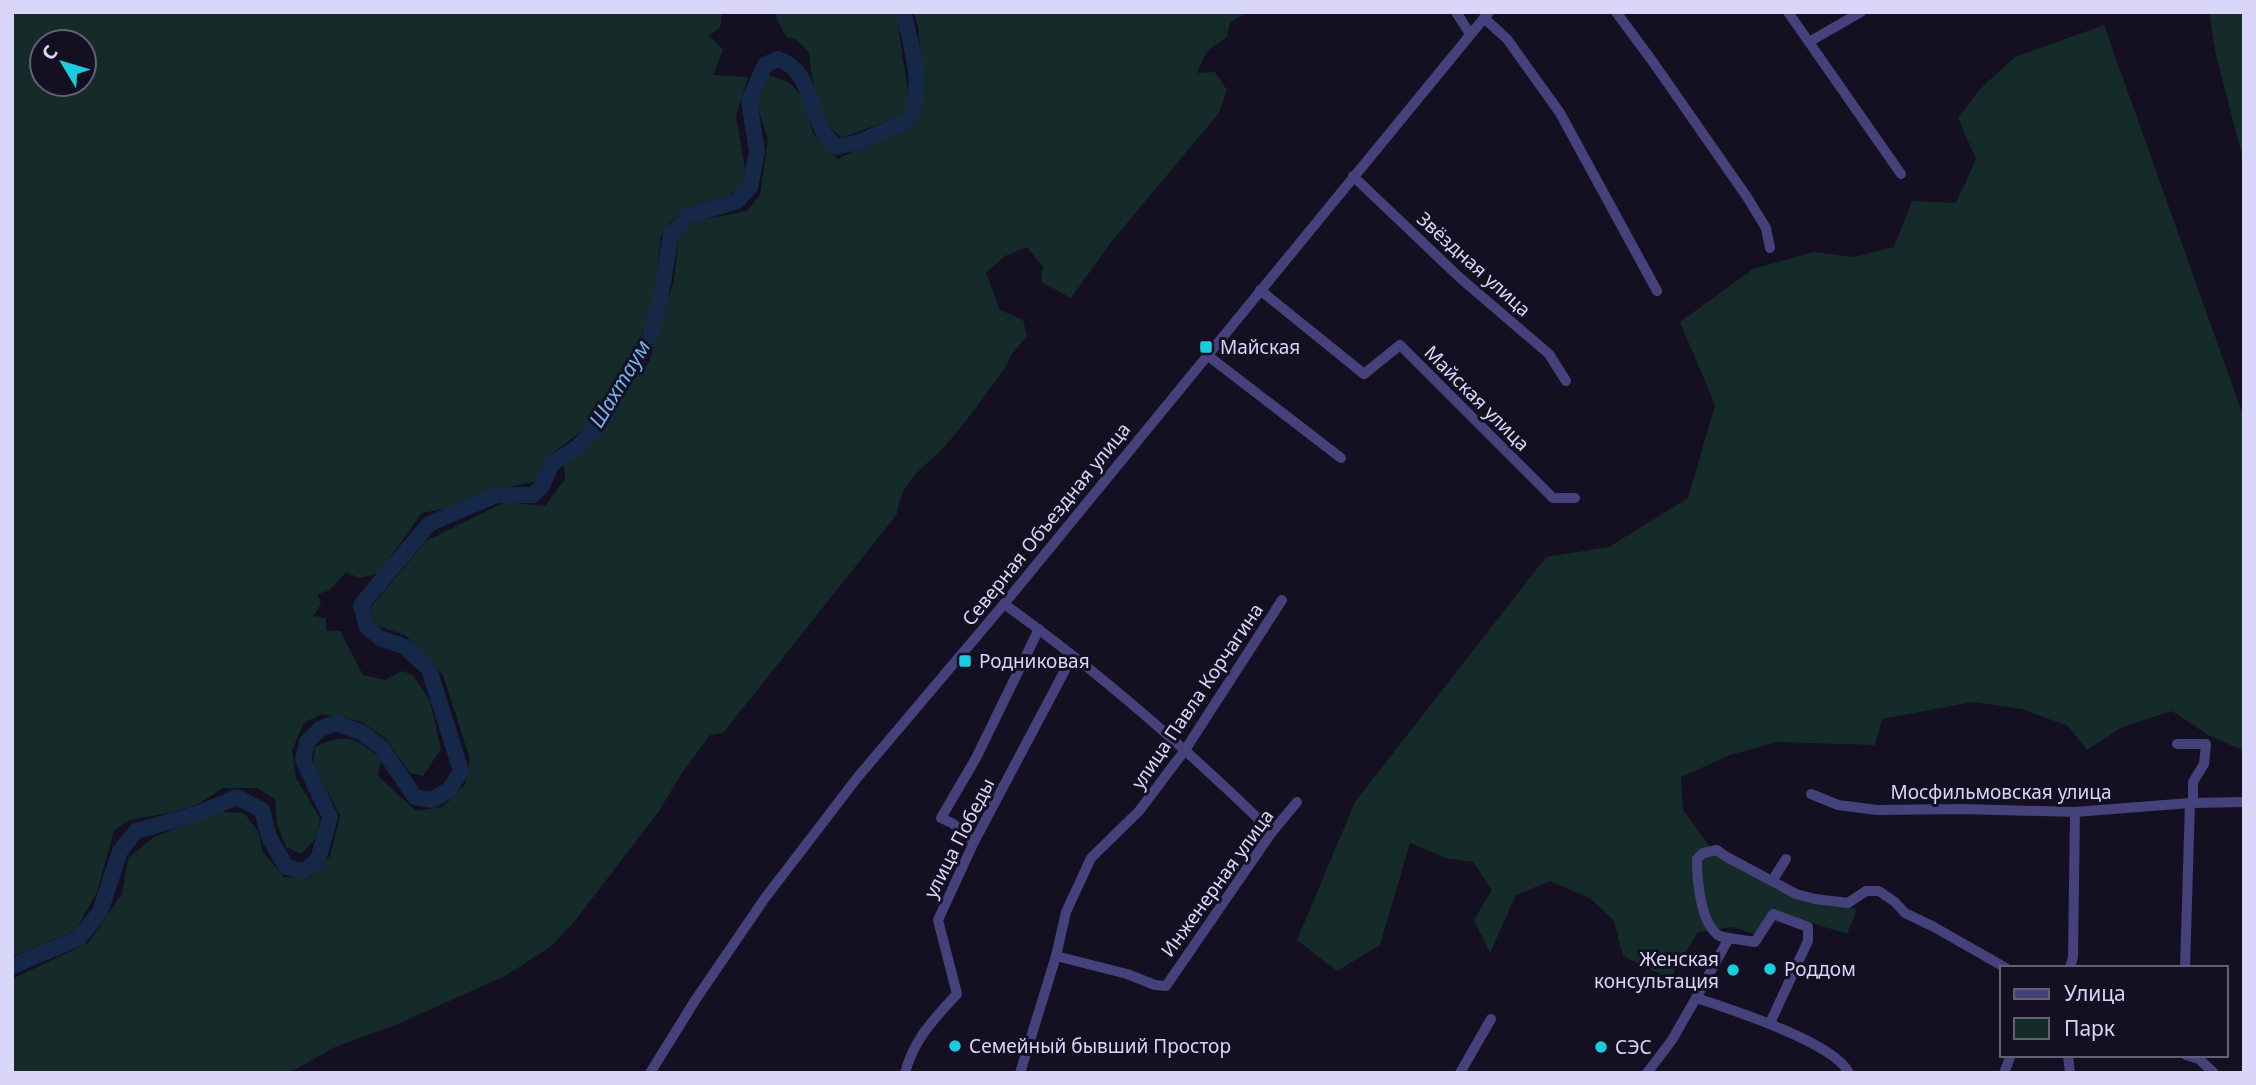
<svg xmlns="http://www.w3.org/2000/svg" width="2256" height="1085" viewBox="0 0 2256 1085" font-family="'Noto Sans',sans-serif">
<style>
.green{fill:#142b2a;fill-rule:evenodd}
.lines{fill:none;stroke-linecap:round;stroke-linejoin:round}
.river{stroke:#162847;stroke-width:16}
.minor{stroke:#44417b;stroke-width:10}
.poi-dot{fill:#1bcce1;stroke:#141022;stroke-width:2.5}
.labels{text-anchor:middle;stroke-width:6;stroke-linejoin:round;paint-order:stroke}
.street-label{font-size:19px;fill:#dad6fa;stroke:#141022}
.poi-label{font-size:19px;fill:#dad6fa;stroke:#141022;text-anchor:start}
.water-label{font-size:21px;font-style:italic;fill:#70b3ee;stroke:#141022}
</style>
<rect width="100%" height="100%" fill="#141022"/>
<g class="green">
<path d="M12,12H722L720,28L709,35L723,50L713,75L748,77L736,115L745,170L742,186L729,195L684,209L670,222L661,237L652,311L632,356L613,383L596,420L548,457L538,481L489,491L453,507L422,513L378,574L359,578L346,572L330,590L318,594L321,604L313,616L326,618V631H340L363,675L385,680L402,671L413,675L430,701L441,749L423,776L410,773L385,738L360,721L321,714L304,723L292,750L296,778L320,818L316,838L301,854L286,847L277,824L275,799L257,788H223L197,805L169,813L129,820L114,831L97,892L76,930L19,954L12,955ZM84,42V84H42V42Z"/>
<path d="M776,12H896L910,105L903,115L842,138C817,120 812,80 809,52L795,39L786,37L776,17Z"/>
<path d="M913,12H1247L1230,23L1227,37L1207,51L1197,73L1215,72L1227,90L1219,113L1112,241L1071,298L1041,282L1043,267L1027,247L1005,256L986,273L1000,310L1023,320L1027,336L1011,355L1007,365C986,393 966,423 943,448C920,472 903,478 897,514L723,733L710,735L682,773L659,811L574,922L550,947L505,976L398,1024L335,1047L289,1073H12V979L88,943L122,894L128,858L154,837L219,812L244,813L258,831L263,852L284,877L310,878L330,856L340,815L313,765L315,747C348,732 355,737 381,759L378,776L416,811L443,807L465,784L470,759L443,675L405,635L375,625L370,608L426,541L505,502L545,506L565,479L564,465L591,442L628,386L649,362L674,280L679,234L696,221L747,211L760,195L768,139L755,99L768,75L790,83L803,98L813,133L837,159L914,125L924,90L918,26Z"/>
<path d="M2209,12H2244V163L2216,55Z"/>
<path d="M2104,25L2244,418V751L2208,735L2172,711L2122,727L2087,750L2068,726L2022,709L1973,702L1882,719L1875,745L1777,742L1730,755L1681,777L1683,810L1716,855L1798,897L1857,909L1847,934L1771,910L1754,934L1732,927L1698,932L1670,979L1623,956L1614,921L1591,899L1550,881L1516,895L1490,953L1474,920L1492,890L1473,862L1445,858L1410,843L1380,945L1337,971L1297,940L1355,802L1546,557L1609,547L1688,498L1715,405L1680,322L1753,269L1813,252L1854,257L1894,247L1912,201L1956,203L1976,159L1958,118L1980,89L2015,57Z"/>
</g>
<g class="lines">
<path class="river" d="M12,966L79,938L100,912L120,851L136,831L197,814L237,797L262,810L269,837L286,867L304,871L318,860L330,817L303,760L307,742L320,729L335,723L361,732L381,747L415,797L432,800L449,790L461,771L429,669L405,647L380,638L367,627L361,605L429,524L496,495H533L542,486L552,464L576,448L598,427L650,337L660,300L671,234L688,216L737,201L750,187L757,152L749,100L765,65L778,59C808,69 809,103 822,129C825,136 831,141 836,147L859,142L909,120C925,88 912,46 903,12"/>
<g class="minor">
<path d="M1456,12L1470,34"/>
<path d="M1616,12L1653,62L1747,197L1766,228L1770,248"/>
<path d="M1788,12L1901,174"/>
<path d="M1484,18L1507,39L1560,113L1657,291"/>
<path d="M1809,42L1861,12"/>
<path d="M1353,176L1459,277L1549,354L1566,381"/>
<path d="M1260,290L1364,374L1400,345L1553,498H1575"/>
<path d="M1207,355L1341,458"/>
<path d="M1004,604C1099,672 1188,750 1272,832"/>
<path d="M2177,744H2206L2204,764L2193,782V803"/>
<path d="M1811,794L1838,805L1877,810L1963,809L2075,812L2190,803L2244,802"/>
<path d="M974,842L952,823L941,818L976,758L1039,629"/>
<path d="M1772,881L1786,859"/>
<path d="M1729,938C1725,937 1721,937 1718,935C1700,922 1697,879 1697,859L1703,853L1717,850L1725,856L1796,894L1815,899L1848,903L1866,891H1879L1895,902L1905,913L1934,927L2006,968"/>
<path d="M1056,956L1127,974L1155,985L1166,986L1272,832L1297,802"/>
<path d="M2070,968L2073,957L2075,812"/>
<path d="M2185,968L2190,803"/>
<path d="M1696,998L1729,938L1755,942L1773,914L1808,927V941L1770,1023"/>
<path d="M2068,1055L2070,1073"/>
<path d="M2186,1055L2199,1059L2214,1073"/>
<path d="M650,1073L696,999L765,898L857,778L1004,604L1489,12"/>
<path d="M905,1073C914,1039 934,1019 957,994L938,920L974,842L1072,657"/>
<path d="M1020,1073L1056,956L1066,912L1091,858L1139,811L1185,750L1282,600"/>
<path d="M1460,1073L1491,1019"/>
<path d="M1647,1073L1672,1040L1696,998C1730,1009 1834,1042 1849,1073"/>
<path d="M2004,1073L2011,1055"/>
</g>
</g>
<g class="poi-dot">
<rect x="1199" y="340" width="14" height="14" rx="3.5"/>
<rect x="958" y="654" width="14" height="14" rx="3.5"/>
<circle cx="1770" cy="969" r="7"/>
<circle cx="1733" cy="970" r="7"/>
<circle cx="955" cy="1046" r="7"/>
<circle cx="1601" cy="1047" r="7"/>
</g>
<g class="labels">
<g class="street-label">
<text transform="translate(1474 264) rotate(42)" y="7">Звёздная улица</text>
<text transform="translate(1477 398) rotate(45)" y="7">Майская улица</text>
<text transform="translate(1046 524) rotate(-51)" y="7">Северная Объездная улица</text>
<text transform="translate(1197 696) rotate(-56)" y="7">улица Павла Корчагина</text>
<text x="2001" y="799">Мосфильмовская улица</text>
<text transform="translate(959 838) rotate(-63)" y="7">улица Победы</text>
<text transform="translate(1217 883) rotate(-54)" y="7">Инженерная улица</text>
</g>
<g class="poi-label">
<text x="1220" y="354">Майская</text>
<text x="979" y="668">Родниковая</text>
<text x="1719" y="966" text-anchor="end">Женская<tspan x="1719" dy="22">консультация</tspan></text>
<text x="1784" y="976">Роддом</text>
<text x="969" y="1053">Семейный бывший Простор</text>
<text x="1615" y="1054">СЭС</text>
</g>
<g class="water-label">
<text transform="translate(620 384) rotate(-59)" y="7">Шахтаум</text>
</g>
</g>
<rect width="2256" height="1085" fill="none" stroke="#dad6fa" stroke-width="28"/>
<rect x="2000" y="966" width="228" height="91" fill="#141022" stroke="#635f78" stroke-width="2"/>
<rect x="2014" y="989" width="35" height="10" fill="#44417b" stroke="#635f78" stroke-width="2"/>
<text x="2064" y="1001" font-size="21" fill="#dad6fa">Улица</text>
<rect x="2014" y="1018" width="35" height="21" fill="#142b2a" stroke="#635f78" stroke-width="2"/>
<text x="2064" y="1036" font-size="21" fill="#dad6fa">Парк</text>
<g transform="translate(63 63) rotate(308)"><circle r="33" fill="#141022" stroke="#635f78" stroke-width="2"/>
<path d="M0-5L12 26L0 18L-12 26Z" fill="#1bcce1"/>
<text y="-10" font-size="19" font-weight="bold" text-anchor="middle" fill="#dad6fa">С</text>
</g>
</svg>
